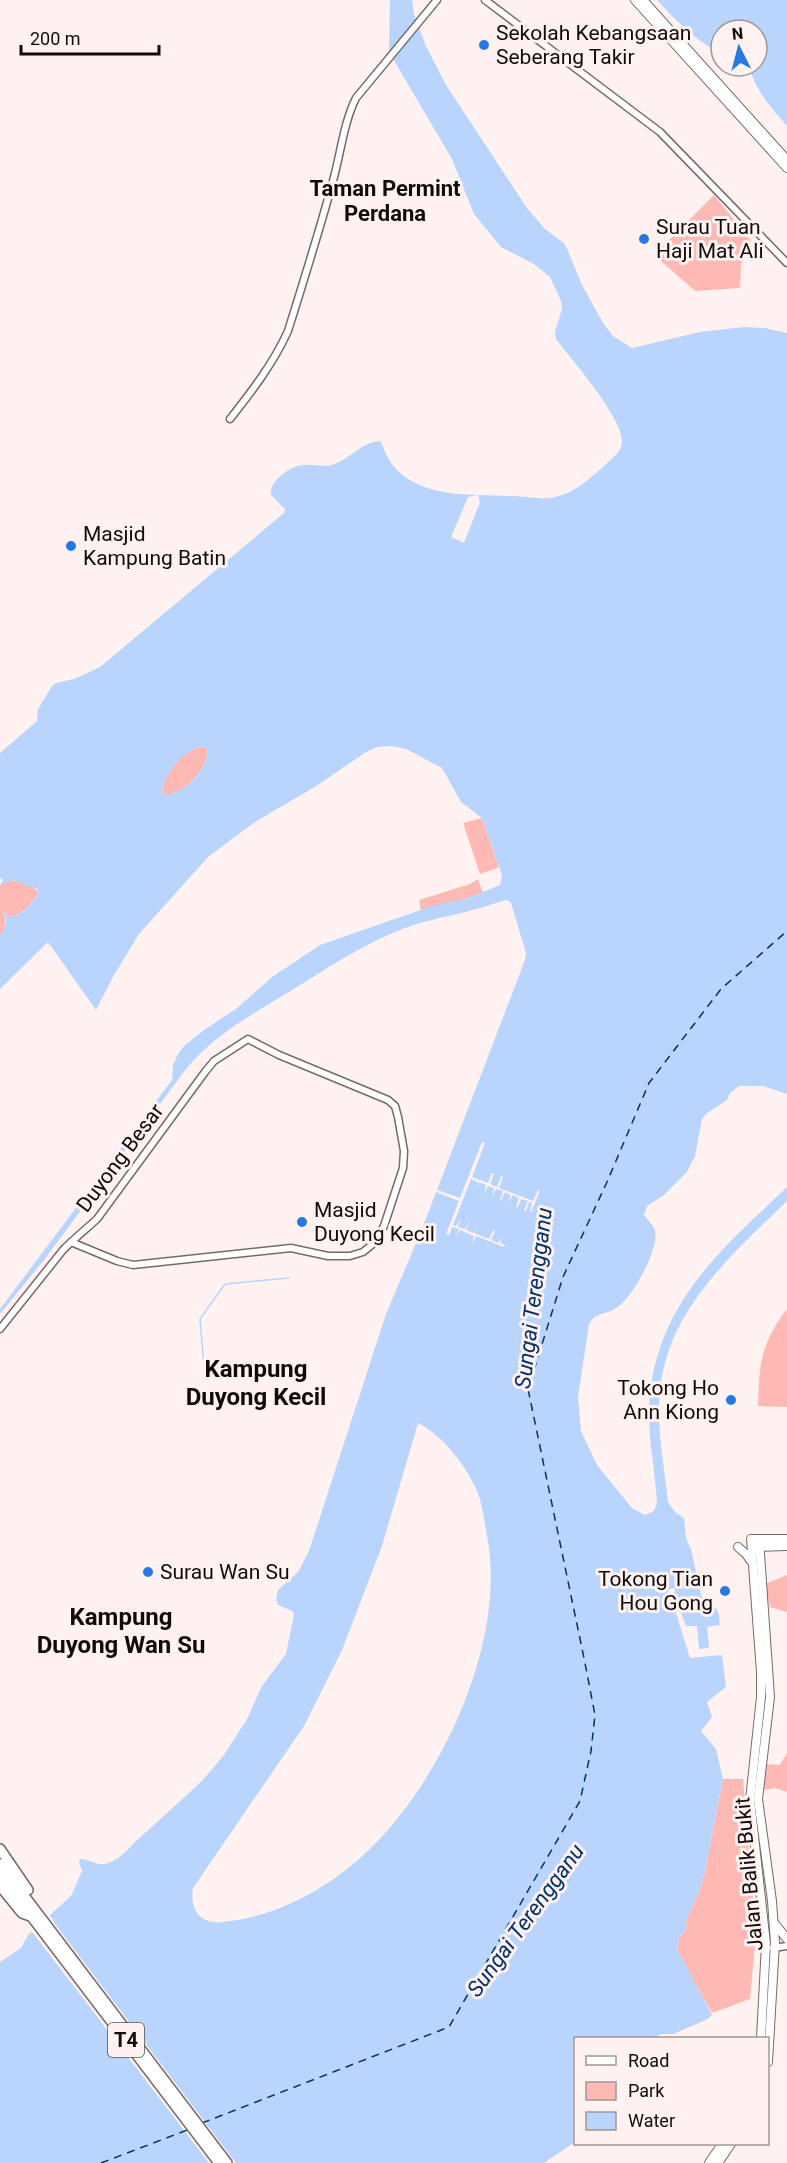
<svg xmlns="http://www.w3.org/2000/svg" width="787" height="2163" viewBox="0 0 787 2163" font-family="Roboto,sans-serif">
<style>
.green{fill:#feb9b5}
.water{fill:#b9d5fd;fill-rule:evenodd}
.pier{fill:#fff2f1}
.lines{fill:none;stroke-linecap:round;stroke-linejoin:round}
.stream{stroke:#b9d5fd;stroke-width:1.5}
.ferry{stroke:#033068;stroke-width:1.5;stroke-dasharray:8 6;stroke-linecap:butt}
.minor-casing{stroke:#776968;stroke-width:9}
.major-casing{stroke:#776968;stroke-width:10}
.highway-casing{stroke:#776968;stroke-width:12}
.minor{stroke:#fff;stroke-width:6}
.major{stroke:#fff;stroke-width:8}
.highway{stroke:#fff;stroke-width:9}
.poi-dot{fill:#2778e3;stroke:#fff2f1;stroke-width:2}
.labels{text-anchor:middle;stroke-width:6;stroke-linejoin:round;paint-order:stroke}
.shield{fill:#fff2f1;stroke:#58504f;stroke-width:1.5}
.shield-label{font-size:20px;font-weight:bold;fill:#100b0a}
.poi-label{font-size:21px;fill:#100b0a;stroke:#fff2f1;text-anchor:start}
.street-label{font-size:21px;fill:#100b0a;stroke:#fff2f1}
.neighbourhood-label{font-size:22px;font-weight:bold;fill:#100b0a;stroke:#fff2f1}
.water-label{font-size:22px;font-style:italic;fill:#033068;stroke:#fff2f1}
.quarter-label{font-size:24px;font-weight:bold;fill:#100b0a;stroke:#fff2f1}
</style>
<rect width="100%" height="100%" fill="#fff2f1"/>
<g class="green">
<path d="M714,195L751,241L741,264L740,288L695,291L654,255Z"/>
<path d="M202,746L207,748C212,766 179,801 162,793C165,772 181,751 202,746Z"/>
<path d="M482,818L499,867L480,874L463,823Z"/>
<path d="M478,879L483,893L465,899L421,910L419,900L470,884Z"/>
<path d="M8,880C17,880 34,887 39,892C32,903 23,915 9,917L3,911C8,921 5,928 0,937V910H2L0,909V885Z"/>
<path d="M787,1309V1407L758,1406C759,1364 761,1343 787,1309Z"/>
<path d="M787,1575V1612L770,1607L765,1584Z"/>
<path d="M787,1753V1792L775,1788L764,1790L766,1764L780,1765Z"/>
<path d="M723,1779H743L756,1934L750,1999L712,2013L677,1951L679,1938L687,1928L686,1921L701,1886L705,1871Z"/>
</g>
<g class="water">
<path d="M390,0H412L414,14L426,46L446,85L527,208L544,228L565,244L582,285L602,321L613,336L632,348L700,332L744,327L765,328L787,333V1094L763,1086H739L730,1093L727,1100L706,1114L702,1119L695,1156L687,1172L664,1195L647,1206L644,1215C647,1220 653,1224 655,1230C660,1248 632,1299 616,1308C606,1315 595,1312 589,1324L578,1397L581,1431L597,1465L632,1508L645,1515L654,1511L657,1503C655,1467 646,1430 650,1393C661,1299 723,1248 787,1187V1201C735,1252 672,1305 661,1383C655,1422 664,1463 668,1502L675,1512L684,1518L686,1538L691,1549L701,1595L706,1603C719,1607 719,1612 720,1625L707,1627L710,1656L722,1655L726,1687L707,1702L712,1717L701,1731L716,1749L723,1779L705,1871L701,1886L686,1921L687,1928L679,1938L677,1950L684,1961L712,2015L708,2019L673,2034H661L655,2038H576L575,2142L544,2163H0V1962L21,1948L28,1935L71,1896L82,1871L79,1862L80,1859C87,1859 93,1863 100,1864C113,1865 126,1852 134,1843L202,1781L224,1755L247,1719L262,1686L286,1654L294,1614L292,1611L278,1605L276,1599L278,1590L298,1572L309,1551L386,1314L422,1229L525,960L526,953L511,903L507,900C496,902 487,907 476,909C453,916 428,919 405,928C362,944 323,971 284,995C249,1016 212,1037 186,1069L44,1260L0,1314V1309L172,1080L173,1065L178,1054L184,1046L204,1030L237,1008L272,977L320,945L432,906L465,899L500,885L502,875L482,818L461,802L442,768L406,749L391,746L377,747L366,752L318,785L255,822L208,857L139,934L114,975L96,1010L48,942L0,989V937L6,924V918L0,909L9,917C23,915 32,903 39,892L37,889L13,880L0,885L3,880L0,878V753L37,721L38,709L52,686L56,683L74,679L100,667L284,513L285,509L271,495C269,481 290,466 303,465C313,464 323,467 332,465C349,460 360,443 379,441L381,442C384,449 387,457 391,463C418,499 470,494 509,496C525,496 544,501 559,496C577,491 590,478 604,466C611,459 622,453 622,441C622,417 572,360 556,339L555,332L562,309L561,301L550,277L534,264L501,247L474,214L452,159L389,52ZM202,746L207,748C212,766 179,801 162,793C165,772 182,752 202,746ZM418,1423C443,1436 466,1465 477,1491C482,1503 484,1518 486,1531C508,1629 451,1759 386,1832C346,1878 284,1917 222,1922C199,1924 190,1909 193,1888L304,1726L342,1650L382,1546Z"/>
<path d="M657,0H787V126C770,106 756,92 749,66H757V30H721V53C695,41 676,21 657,0Z"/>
</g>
<g class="pier">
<path d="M478,495L480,502L464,543L451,537L468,497Z"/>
<path d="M482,1142L485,1143L472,1177L488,1183L492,1173L494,1174L490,1184L497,1187L501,1176L503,1177L499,1188L533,1201L538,1190L540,1191L531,1212H530L532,1203L529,1202L526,1211L524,1210L528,1201L521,1199L518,1207H516L519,1198L513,1195L508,1203L511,1195L505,1192L501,1200H500L503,1191L496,1189L492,1198L494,1188L488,1186L484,1195L486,1185L479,1182L476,1190L478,1182L471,1179L453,1225L456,1226L461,1219L458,1227L465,1229L470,1220L466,1230L473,1233L478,1224L474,1233L489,1239L493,1230L495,1231L491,1240L498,1243L503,1236L500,1243L505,1245L504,1247L476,1236L473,1244L474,1236L460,1230L456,1237L459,1229L452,1227L449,1235L446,1234L459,1201L436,1192L437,1190L460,1198Z"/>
<path d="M674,1588L675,1592L673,1593L686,1626H697L699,1649L709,1648L710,1656L690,1658L672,1600L673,1599L668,1590Z"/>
<path d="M48,1913L58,1928L236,2163H209L30,1929Z"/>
</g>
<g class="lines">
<path class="stream" d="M205,1378L200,1319L225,1284L289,1278"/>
<g class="ferry">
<path d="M202,2123L449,2027L580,1801L591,1751L595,1715L585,1663L528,1389L563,1277L607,1182L649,1083L721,989L787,931"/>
<path d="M101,2163L190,2129"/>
</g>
<defs>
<g id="minor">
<path d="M485,0L660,132L787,263"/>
<path d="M230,419C252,391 273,364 288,331C304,280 320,229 334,177C341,151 344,122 356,98L437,0"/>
<path d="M0,1329L63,1250C74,1239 86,1229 97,1219L205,1072L214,1061L248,1039L279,1055L388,1100L395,1106L398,1117L404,1151L403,1168L384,1226L374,1243L363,1252L350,1256H328L291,1248L133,1265L117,1261L71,1242"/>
<path d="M773,1948L787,1946"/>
</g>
<g id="major">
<path d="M635,0L787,168"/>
<path d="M643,0L787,160"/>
<path d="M759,1539L770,1697L758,1799L772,1901L775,1943L768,2062"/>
<path d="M738,1547L746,1554L751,1561"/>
<path d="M756,1547L787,1546"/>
<path d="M775,1924L787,1939"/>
<path d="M761,2038L766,1944L750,1800L761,1697V1672L751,1539H787"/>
<path d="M709,2163L722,2144"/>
<path d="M718,2163L731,2144"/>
</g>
<g id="highway">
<path d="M0,1849L28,1890"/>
<path d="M0,1864L227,2163"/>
<path d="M0,1875L219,2163"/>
<path d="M0,1886L22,1913L33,1917"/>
</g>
</defs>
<use href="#minor" class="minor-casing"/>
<use href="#major" class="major-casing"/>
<use href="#highway" class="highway-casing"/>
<use href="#minor" class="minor"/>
<use href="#major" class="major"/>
<use href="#highway" class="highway"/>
</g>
<g class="poi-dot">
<circle cx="484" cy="45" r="6"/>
<circle cx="644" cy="239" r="6"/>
<circle cx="71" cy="546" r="6"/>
<circle cx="302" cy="1222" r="6"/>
<circle cx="731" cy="1400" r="6"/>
<circle cx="148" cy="1572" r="6"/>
<circle cx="725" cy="1591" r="6"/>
</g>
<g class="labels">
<rect class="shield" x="108" y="2023" width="36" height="34" rx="4.5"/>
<g class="shield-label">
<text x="126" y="2047">T4</text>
</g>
<g class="poi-label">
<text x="496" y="40">Sekolah Kebangsaan<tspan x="496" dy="24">Seberang Takir</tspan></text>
<text x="656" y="234">Surau Tuan<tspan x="656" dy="24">Haji Mat Ali</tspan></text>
<text x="83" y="541">Masjid<tspan x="83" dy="24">Kampung Batin</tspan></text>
<text x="314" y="1217">Masjid<tspan x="314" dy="24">Duyong Kecil</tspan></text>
<text x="719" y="1395" text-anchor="end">Tokong Ho<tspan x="719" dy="24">Ann Kiong</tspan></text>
<text x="160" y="1579">Surau Wan Su</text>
<text x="713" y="1586" text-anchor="end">Tokong Tian<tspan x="713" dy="24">Hou Gong</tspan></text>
</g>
<g class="street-label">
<text transform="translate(120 1158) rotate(-53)" y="7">Duyong Besar</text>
<text transform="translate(749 1874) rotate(-95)" y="7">Jalan Balik Bukit</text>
</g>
<g class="neighbourhood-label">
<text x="385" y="196">Taman Permint<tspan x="385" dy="25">Perdana</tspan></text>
</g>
<g class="water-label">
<text transform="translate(533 1298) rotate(-83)" y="8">Sungai Terengganu</text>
<text transform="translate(525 1920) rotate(-54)" y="8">Sungai Terengganu</text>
</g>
<g class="quarter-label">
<text x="256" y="1377">Kampung<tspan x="256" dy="28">Duyong Kecil</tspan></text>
<text x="121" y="1625">Kampung<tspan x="121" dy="28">Duyong Wan Su</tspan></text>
</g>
</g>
<rect x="574" y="2037" width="195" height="108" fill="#fff2f1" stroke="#9f9695" stroke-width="1.5"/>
<rect x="586" y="2056" width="30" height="9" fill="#ffffff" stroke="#9f9695" stroke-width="1.5"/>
<text x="628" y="2067" font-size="18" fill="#100b0a">Road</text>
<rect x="586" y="2082" width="30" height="18" fill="#feb9b5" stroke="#9f9695" stroke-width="1.5"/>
<text x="628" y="2097" font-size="18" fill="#100b0a">Park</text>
<rect x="586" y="2112" width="30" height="18" fill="#b9d5fd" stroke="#9f9695" stroke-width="1.5"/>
<text x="628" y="2127" font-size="18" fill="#100b0a">Water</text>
<g transform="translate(739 48) rotate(354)"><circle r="28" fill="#fff2f1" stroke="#9f9695" stroke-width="1.5"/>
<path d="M0-4.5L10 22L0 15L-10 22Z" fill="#2778e3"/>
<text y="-9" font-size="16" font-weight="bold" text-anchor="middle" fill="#100b0a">N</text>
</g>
<path d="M21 45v9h138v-9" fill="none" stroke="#100b0a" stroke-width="3"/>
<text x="30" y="45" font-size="18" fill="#100b0a" stroke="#fff2f1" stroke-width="4.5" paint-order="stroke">200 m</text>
</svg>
